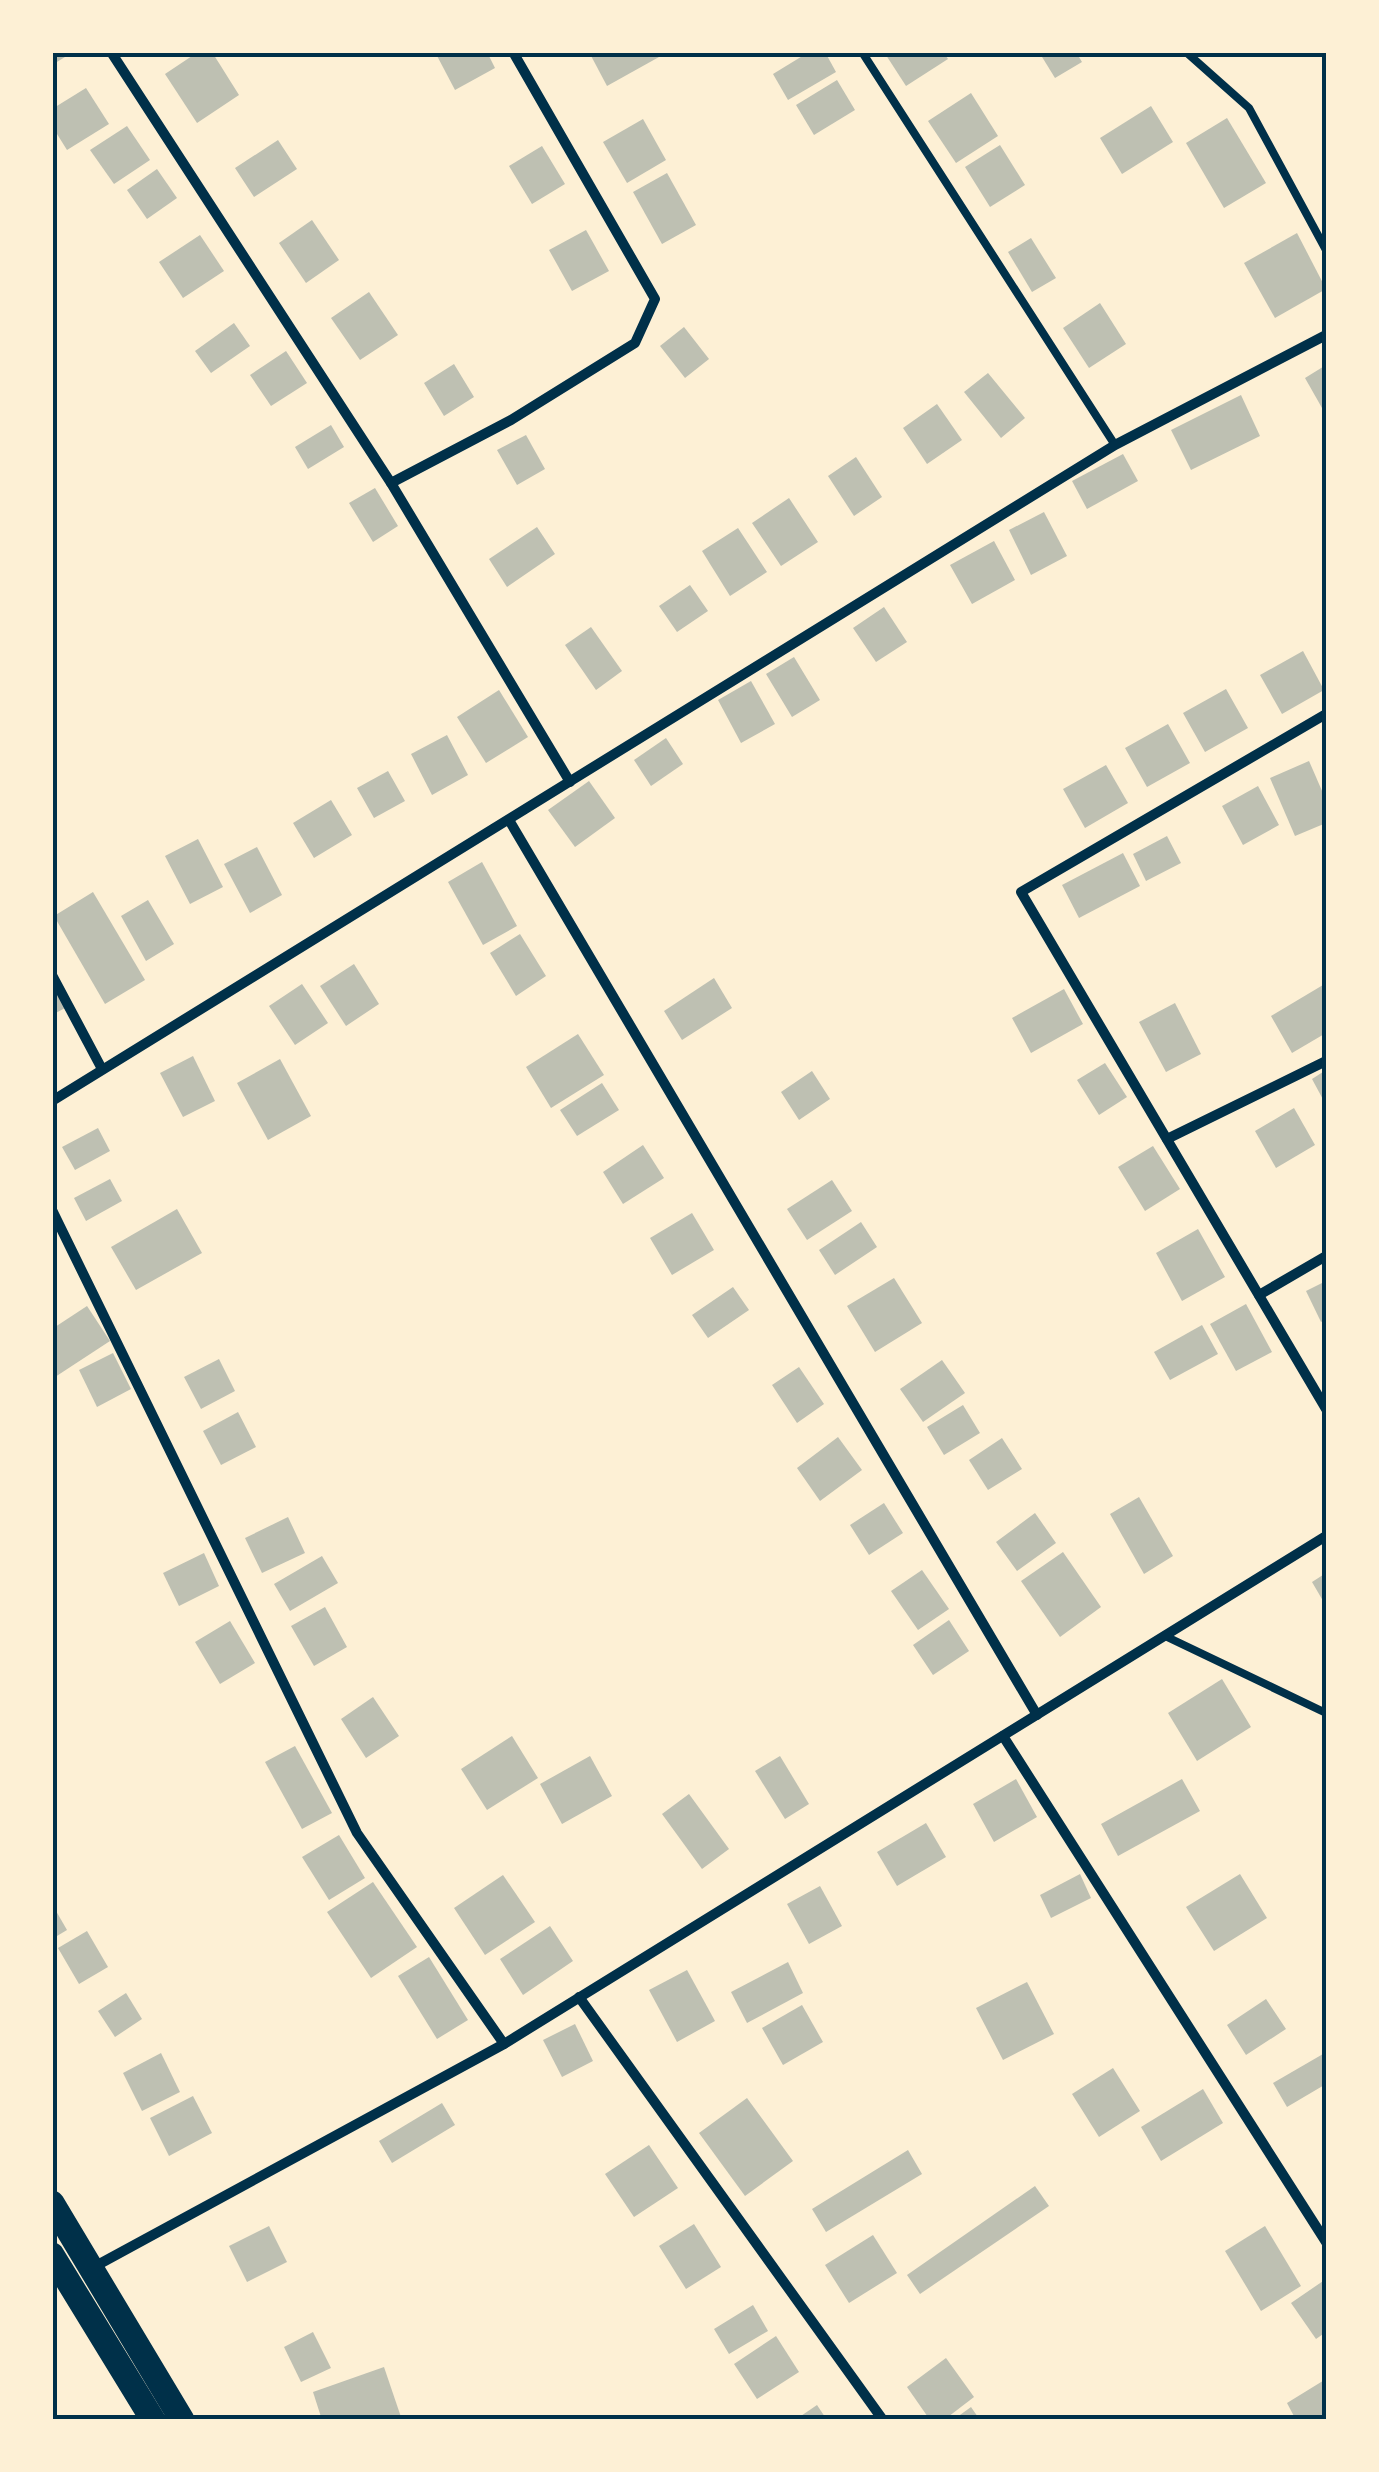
<svg xmlns="http://www.w3.org/2000/svg" width="1379" height="2472" viewBox="0 0 1379 2472" font-family="'Work Sans',sans-serif">
<style>
.building{fill:#bec0b2}
.lines{fill:none;stroke-linecap:round;stroke-linejoin:round}
.service{stroke:#003049;stroke-width:8}
.minor{stroke:#003049;stroke-width:10}
.primary{stroke:#003049;stroke-width:25}
.neatline{fill:none;stroke:#003049;stroke-width:4}
</style>
<rect width="100%" height="100%" fill="#fdf0d5"/>
<g class="building">
<path d="M52,52H62L65,57L52,65Z"/>
<path d="M198,52H212L239,95L197,123L165,74Z"/>
<path d="M435,52H487L495,68L455,90Z"/>
<path d="M589,52H668L607,86Z"/>
<path d="M809,52H825L836,72L788,100L773,74Z"/>
<path d="M884,52H943L948,59L906,86Z"/>
<path d="M1039,52H1076L1082,62L1055,78Z"/>
<path d="M837,80L855,110L814,135L796,105Z"/>
<path d="M86,88L109,124L67,150L52,126V109Z"/>
<path d="M971,93L998,136L956,163L928,121Z"/>
<path d="M1151,106L1173,142L1122,174L1100,138Z"/>
<path d="M1227,118L1266,183L1224,208L1186,143Z"/>
<path d="M643,119L666,160L627,183L603,142Z"/>
<path d="M127,126L150,160L114,184L90,150Z"/>
<path d="M278,140L297,169L254,197L235,168Z"/>
<path d="M1000,145L1025,185L990,207L965,167Z"/>
<path d="M542,146L565,184L532,204L509,166Z"/>
<path d="M157,169L177,198L147,219L127,190Z"/>
<path d="M667,173L696,225L662,244L633,192Z"/>
<path d="M312,220L339,260L306,283L279,243Z"/>
<path d="M586,230L609,271L572,291L549,250Z"/>
<path d="M1297,233L1326,289L1275,318L1244,263Z"/>
<path d="M200,235L224,271L183,298L159,262Z"/>
<path d="M1031,238L1056,278L1032,292L1008,252Z"/>
<path d="M369,292L398,335L360,360L331,318Z"/>
<path d="M1100,303L1126,344L1089,368L1063,328Z"/>
<path d="M234,323L250,346L211,373L195,351Z"/>
<path d="M684,327L709,359L685,378L660,346Z"/>
<path d="M286,351L307,383L271,406L250,375Z"/>
<path d="M454,364L474,397L444,416L424,383Z"/>
<path d="M1326,365V415L1305,378Z"/>
<path d="M988,373L1025,418L1001,438L964,392Z"/>
<path d="M1241,395L1260,436L1191,470L1171,430Z"/>
<path d="M937,404L962,440L927,464L903,428Z"/>
<path d="M331,425L344,447L308,469L295,447Z"/>
<path d="M526,435L545,469L517,485L497,450Z"/>
<path d="M1123,454L1138,481L1087,509L1072,481Z"/>
<path d="M856,457L882,497L854,516L828,476Z"/>
<path d="M375,488L398,526L373,542L349,503Z"/>
<path d="M789,498L818,542L781,566L752,523Z"/>
<path d="M1044,512L1067,556L1031,575L1009,530Z"/>
<path d="M537,527L555,554L507,587L489,559Z"/>
<path d="M738,528L767,572L730,596L702,551Z"/>
<path d="M994,541L1015,580L972,604L950,565Z"/>
<path d="M690,585L708,611L677,632L659,606Z"/>
<path d="M884,607L907,642L876,662L853,628Z"/>
<path d="M591,627L622,671L596,690L565,645Z"/>
<path d="M1303,651L1324,690L1282,714L1260,675Z"/>
<path d="M794,657L820,700L792,717L766,674Z"/>
<path d="M751,681L775,724L741,743L718,700Z"/>
<path d="M1226,689L1248,728L1205,752L1183,713Z"/>
<path d="M499,690L528,737L486,763L457,717Z"/>
<path d="M1168,724L1190,763L1147,787L1125,748Z"/>
<path d="M447,735L468,775L432,795L411,754Z"/>
<path d="M666,738L683,764L651,786L634,760Z"/>
<path d="M1309,761L1326,800V823L1295,836L1270,778Z"/>
<path d="M1106,765L1128,803L1085,828L1063,789Z"/>
<path d="M388,771L405,801L374,818L357,788Z"/>
<path d="M589,781L615,818L575,847L548,810Z"/>
<path d="M1258,786L1279,825L1243,845L1222,806Z"/>
<path d="M331,800L352,835L314,858L293,823Z"/>
<path d="M1167,836L1181,863L1146,881L1133,854Z"/>
<path d="M198,839L223,887L190,904L165,856Z"/>
<path d="M257,847L282,895L250,913L224,864Z"/>
<path d="M1123,853L1140,886L1079,918L1062,885Z"/>
<path d="M482,862L517,926L483,945L448,882Z"/>
<path d="M93,892L145,980L105,1004L54,916Z"/>
<path d="M148,900L174,944L146,961L121,916Z"/>
<path d="M520,934L546,976L516,996L490,953Z"/>
<path d="M354,964L379,1004L346,1026L320,986Z"/>
<path d="M714,978L732,1008L682,1040L664,1011Z"/>
<path d="M52,984L65,1008L52,1015Z"/>
<path d="M302,984L328,1023L295,1045L269,1006Z"/>
<path d="M1323,985L1326,1033L1292,1053L1271,1016Z"/>
<path d="M1064,989L1083,1024L1031,1053L1012,1018Z"/>
<path d="M1175,1003L1201,1054L1166,1072L1139,1022Z"/>
<path d="M578,1034L604,1075L551,1108L526,1067Z"/>
<path d="M193,1056L215,1101L183,1117L160,1073Z"/>
<path d="M280,1059L311,1116L268,1140L237,1083Z"/>
<path d="M1105,1063L1127,1097L1099,1115L1077,1080Z"/>
<path d="M1326,1070V1105L1312,1079Z"/>
<path d="M812,1071L830,1099L799,1120L781,1092Z"/>
<path d="M602,1083L619,1110L577,1136L560,1110Z"/>
<path d="M1294,1108L1315,1145L1276,1168L1255,1131Z"/>
<path d="M98,1128L110,1151L75,1170L62,1147Z"/>
<path d="M643,1145L664,1178L623,1204L603,1172Z"/>
<path d="M1153,1146L1180,1189L1145,1211L1118,1167Z"/>
<path d="M110,1179L122,1201L86,1221L74,1198Z"/>
<path d="M832,1180L852,1211L807,1240L787,1209Z"/>
<path d="M177,1209L202,1253L136,1290L111,1247Z"/>
<path d="M692,1213L714,1250L672,1275L650,1238Z"/>
<path d="M861,1222L877,1247L835,1275L819,1250Z"/>
<path d="M1198,1229L1225,1277L1182,1301L1156,1253Z"/>
<path d="M894,1278L922,1323L875,1352L847,1306Z"/>
<path d="M1326,1281V1319L1321,1322L1306,1291Z"/>
<path d="M733,1287L749,1310L708,1338L692,1315Z"/>
<path d="M1246,1304L1272,1352L1236,1371L1210,1324Z"/>
<path d="M87,1306L110,1341L52,1379V1329Z"/>
<path d="M1202,1325L1218,1354L1170,1380L1154,1352Z"/>
<path d="M113,1353L131,1389L97,1407L79,1370Z"/>
<path d="M219,1359L235,1391L201,1409L184,1377Z"/>
<path d="M942,1360L965,1393L923,1422L900,1389Z"/>
<path d="M799,1367L824,1404L797,1423L772,1385Z"/>
<path d="M963,1405L980,1433L944,1455L927,1427Z"/>
<path d="M238,1412L256,1447L221,1465L203,1431Z"/>
<path d="M838,1437L862,1470L820,1501L797,1468Z"/>
<path d="M1002,1438L1022,1469L988,1490L969,1460Z"/>
<path d="M1139,1497L1173,1556L1144,1574L1110,1514Z"/>
<path d="M884,1503L903,1533L869,1555L850,1525Z"/>
<path d="M1035,1513L1056,1543L1017,1571L996,1542Z"/>
<path d="M288,1517L305,1553L262,1573L245,1538Z"/>
<path d="M1063,1552L1101,1607L1060,1637L1021,1581Z"/>
<path d="M204,1553L219,1586L179,1606L163,1573Z"/>
<path d="M322,1556L338,1583L290,1611L274,1584Z"/>
<path d="M922,1570L949,1609L918,1630L891,1591Z"/>
<path d="M1326,1573V1606L1312,1582Z"/>
<path d="M325,1607L347,1647L314,1666L291,1626Z"/>
<path d="M949,1620L969,1651L933,1675L913,1645Z"/>
<path d="M230,1621L255,1663L220,1684L195,1642Z"/>
<path d="M1222,1679L1251,1727L1197,1761L1168,1713Z"/>
<path d="M373,1697L399,1736L366,1758L341,1719Z"/>
<path d="M512,1736L538,1778L487,1810L461,1769Z"/>
<path d="M295,1746L332,1813L302,1829L265,1762Z"/>
<path d="M590,1756L612,1796L562,1824L540,1784Z"/>
<path d="M780,1756L809,1804L785,1819L755,1771Z"/>
<path d="M1016,1779L1037,1817L994,1842L973,1804Z"/>
<path d="M1182,1779L1200,1811L1118,1856L1101,1824Z"/>
<path d="M689,1794L729,1849L702,1869L662,1814Z"/>
<path d="M926,1823L946,1857L897,1886L877,1852Z"/>
<path d="M339,1835L365,1878L329,1900L302,1857Z"/>
<path d="M1080,1874L1091,1898L1051,1918L1040,1895Z"/>
<path d="M1240,1874L1267,1918L1214,1951L1186,1907Z"/>
<path d="M503,1875L535,1922L485,1955L454,1908Z"/>
<path d="M373,1882L417,1947L371,1978L327,1912Z"/>
<path d="M820,1886L842,1926L809,1944L787,1904Z"/>
<path d="M52,1904L67,1930L52,1939Z"/>
<path d="M550,1926L573,1961L523,1995L500,1959Z"/>
<path d="M87,1931L108,1967L79,1984L58,1948Z"/>
<path d="M429,1957L468,2020L437,2039L398,1976Z"/>
<path d="M788,1962L803,1993L747,2023L731,1992Z"/>
<path d="M687,1970L715,2021L677,2042L649,1990Z"/>
<path d="M1027,1982L1054,2034L1003,2060L976,2008Z"/>
<path d="M126,1993L142,2019L115,2037L98,2011Z"/>
<path d="M1266,1999L1286,2029L1246,2055L1227,2025Z"/>
<path d="M802,2005L823,2042L783,2065L762,2028Z"/>
<path d="M575,2024L593,2061L562,2077L543,2040Z"/>
<path d="M161,2053L180,2092L142,2111L123,2073Z"/>
<path d="M1323,2054L1326,2084L1287,2107L1273,2083Z"/>
<path d="M1113,2068L1140,2111L1099,2137L1072,2094Z"/>
<path d="M1203,2089L1223,2123L1161,2161L1141,2127Z"/>
<path d="M193,2096L212,2133L169,2156L150,2118Z"/>
<path d="M747,2098L793,2161L745,2196L699,2133Z"/>
<path d="M442,2103L455,2125L392,2163L379,2141Z"/>
<path d="M649,2145L678,2188L634,2217L605,2174Z"/>
<path d="M908,2150L922,2174L826,2232L812,2209Z"/>
<path d="M1035,2186L1049,2206L920,2294L907,2275Z"/>
<path d="M694,2224L721,2267L686,2289L659,2246Z"/>
<path d="M269,2226L287,2262L247,2282L229,2246Z"/>
<path d="M1265,2226L1301,2286L1261,2311L1225,2251Z"/>
<path d="M873,2235L897,2273L849,2303L825,2265Z"/>
<path d="M1326,2279V2332L1316,2339L1291,2303Z"/>
<path d="M753,2305L768,2331L729,2354L714,2329Z"/>
<path d="M313,2332L331,2368L301,2382L284,2347Z"/>
<path d="M776,2336L799,2372L757,2399L734,2364Z"/>
<path d="M946,2358L974,2397L944,2420H930L907,2387Z"/>
<path d="M384,2367L402,2420H322L313,2392Z"/>
<path d="M1326,2379V2420H1296L1287,2403Z"/>
<path d="M817,2405L827,2420H795Z"/>
<path d="M971,2407L980,2420H953Z"/>
</g>
<g class="lines">
<g class="service">
<path d="M862,52L1115,445"/>
<path d="M1186,52L1249,108L1326,250"/>
<path d="M1165,1636L1326,1713"/>
</g>
<g class="minor">
<path d="M111,52L391,483L570,782"/>
<path d="M391,483L511,420L635,343L655,299L513,52"/>
<path d="M1326,714L1021,892L1326,1409"/>
<path d="M509,820L1037,1715"/>
<path d="M52,975L102,1069"/>
<path d="M52,1101L1115,445L1326,335"/>
<path d="M1167,1139L1326,1061"/>
<path d="M52,1210L357,1833L504,2044"/>
<path d="M1259,1295L1326,1256"/>
<path d="M1003,1736L1326,2242"/>
<path d="M579,1997L883,2420"/>
<path d="M92,2268L504,2044L1326,1536"/>
</g>
<g class="primary">
<path d="M52,2203L182,2420"/>
<path d="M52,2255L153,2420"/>
</g>
</g>
<rect width="1379" height="2472" fill="none" stroke="#fdf0d5" stroke-width="110"/>
<rect x="55" y="55" width="1269" height="2362" class="neatline"/>
</svg>
